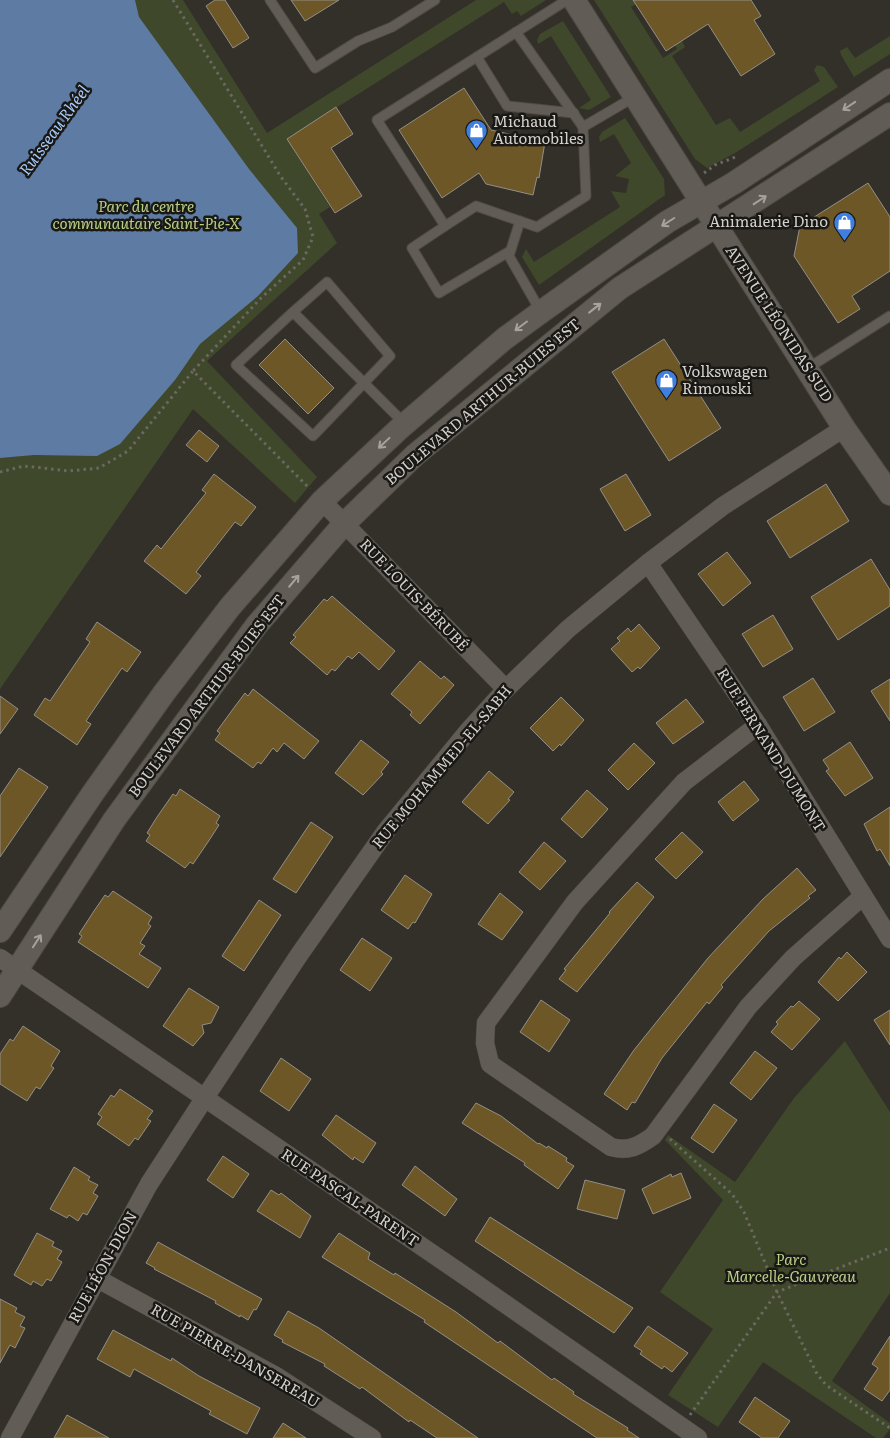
<svg xmlns="http://www.w3.org/2000/svg" width="890" height="1438" viewBox="0 0 890 1438" font-family="Literata,serif">
<style>
.green{fill:#3f482a}
.water{fill:#5e7ba3}
.building{fill:#6d5727;stroke:#938f87}
.lines{fill:none;stroke-linecap:round;stroke-linejoin:round}
.service-casing{stroke:#4f4c46;stroke-width:11}
.minor-casing{stroke:#4f4c46;stroke-width:19}
.tertiary-casing{stroke:#4f4c46;stroke-width:24}
.path{stroke:#6b6862;stroke-width:3;stroke-dasharray:2.5 4;stroke-linecap:butt}
.service{stroke:#615d56;stroke-width:9}
.minor{stroke:#615d56;stroke-width:18}
.tertiary{stroke:#615d56;stroke-width:22}
.oneway{stroke:#a6a39d}
.labels{text-anchor:middle;stroke-width:5;stroke-linejoin:round;paint-order:stroke}
.poi-label{font-size:15px;fill:#d4d1cd;stroke:#191815;text-anchor:start}
.park-label{font-size:15px;font-style:italic;fill:#b8d086;stroke:#191815}
.street-label{font-size:15px;fill:#d4d1cd;stroke:#191815}
.water-label{font-size:16px;font-style:italic;fill:#a8ccfe;stroke:#191815}
</style>
<rect width="100%" height="100%" fill="#333029"/>
<g class="green">
<path d="M0,0H183L267,133L476,0H546L521,16L517,11L512,14L504,2L287,139L330,207L319,214L337,243L207,361L317,477L295,503L193,409L0,689Z"/>
<path d="M594,0H633L636,4L631,7L663,58L677,49L675,45L682,41L685,47L672,56L716,125L730,118L740,132L820,81L814,70L817,65L824,67L838,87L735,153L707,168L695,159Z"/>
<path d="M563,21L611,97L589,110L579,108L591,100L551,36L538,44L537,40L540,34Z"/>
<path d="M890,36V54L854,77L841,55L840,51L847,47L855,58Z"/>
<path d="M625,118L664,179L665,195L539,285L522,257L526,249L534,262L620,207L611,191L626,193L629,179L615,176L631,163L614,134L600,142L599,137L602,132Z"/>
<path d="M845,1041L890,1112V1293L832,1381L890,1423V1429L883,1438H876L763,1362L718,1427L668,1395L713,1329L660,1292L723,1200L665,1140L668,1135L735,1182L794,1098Z"/>
</g>
<path class="water" d="M0,0H135L139,17L249,169L297,228L298,253L258,296L200,344L175,380L120,444L97,456L34,455L0,458Z"/>
<g class="building">
<path d="M215,0H225L249,38L233,48L206,6Z"/>
<path d="M291,0H339L305,21Z"/>
<path d="M633,0H751L761,16L754,20L775,54L741,76L708,24L666,51Z"/>
<path d="M464,88L491,130L545,142L539,178L537,177L533,195L486,184L479,173L442,198L399,130Z"/>
<path d="M336,107L353,134L331,148L362,196L335,213L287,139Z"/>
<path d="M868,183L890,217V271L852,296L860,309L838,323L794,256L800,226Z"/>
<path d="M285,339L334,388L308,414L259,365Z"/>
<path d="M664,339L721,428L669,461L612,372Z"/>
<path d="M199,430L219,446L207,462L186,445Z"/>
<path d="M214,474L256,507L241,526L235,522L196,572L201,576L186,594L144,561L157,545L161,549L206,493L202,490Z"/>
<path d="M626,474L651,515L625,531L600,489Z"/>
<path d="M826,484L849,521L790,558L767,521Z"/>
<path d="M727,552L751,583L723,606L698,574Z"/>
<path d="M871,559L890,590V606L838,640L811,597Z"/>
<path d="M332,596L395,651L379,670L359,652L352,659L348,656L335,671L332,669L327,675L290,643L296,637L293,635L324,599L327,601Z"/>
<path d="M773,615L793,649L763,667L742,634Z"/>
<path d="M97,622L141,652L127,672L122,668L86,721L91,724L77,745L34,715L45,698L50,701L90,642L86,639Z"/>
<path d="M639,624L660,648L640,669L638,667L632,672L611,649L620,641L617,638L628,628L631,632Z"/>
<path d="M420,661L441,679L444,676L454,685L420,724L410,715L412,712L391,694Z"/>
<path d="M813,678L835,712L804,731L783,697Z"/>
<path d="M890,679V721L871,691Z"/>
<path d="M253,689L319,741L304,759L284,743L277,752L273,748L261,764L258,762L253,768L215,740L220,733L217,731L233,709L245,693L248,696Z"/>
<path d="M0,696L18,709L0,734Z"/>
<path d="M561,697L584,720L561,746L560,744L553,751L530,728Z"/>
<path d="M686,699L704,722L673,744L656,723Z"/>
<path d="M361,740L389,762L381,772L383,774L363,795L335,773Z"/>
<path d="M850,742L873,778L845,796L826,771L829,769L823,760Z"/>
<path d="M634,743L655,763L628,790L608,770Z"/>
<path d="M19,768L48,787L0,857V796Z"/>
<path d="M489,771L514,792L508,799L510,800L488,824L462,802Z"/>
<path d="M744,781L759,800L733,821L718,802Z"/>
<path d="M180,789L220,816L216,823L219,825L208,842L193,864L190,862L185,868L146,841L150,835L147,833L157,817L173,794L176,796Z"/>
<path d="M587,790L608,809L582,838L561,819Z"/>
<path d="M890,807V866L880,849L877,851L864,824Z"/>
<path d="M311,822L333,837L296,893L273,879Z"/>
<path d="M682,832L703,852L676,879L655,859Z"/>
<path d="M544,842L566,861L540,890L519,872Z"/>
<path d="M797,868L816,890L808,896L810,898L769,931L721,985L723,987L709,1004L707,1002L662,1058L635,1103L632,1102L627,1110L604,1094L634,1050L708,958L763,899Z"/>
<path d="M405,875L432,894L415,923L413,922L408,929L381,910Z"/>
<path d="M637,882L654,897L577,992L559,979L566,970L564,969L610,913L609,912Z"/>
<path d="M113,891L152,917L148,924L151,926L140,943L145,946L139,954L161,968L148,988L78,942L82,936L79,934L94,911L105,895L108,897Z"/>
<path d="M500,893L523,912L502,940L478,924Z"/>
<path d="M259,900L281,915L244,971L222,956Z"/>
<path d="M362,938L392,958L370,991L340,970Z"/>
<path d="M847,952L867,972L838,1001L818,982L839,957L841,959Z"/>
<path d="M189,988L219,1007L211,1023L202,1025L204,1033L193,1046L163,1026Z"/>
<path d="M541,1000L570,1020L549,1052L520,1032Z"/>
<path d="M799,1001L820,1019L792,1050L771,1032L778,1024L776,1022L791,1006L793,1007Z"/>
<path d="M890,1010V1045L874,1020Z"/>
<path d="M23,1026L60,1051L51,1066L54,1068L40,1089L36,1087L27,1101L0,1084V1054L10,1039L13,1041Z"/>
<path d="M755,1051L777,1068L751,1100L730,1083Z"/>
<path d="M281,1058L311,1079L289,1111L260,1091Z"/>
<path d="M120,1089L153,1111L147,1119L151,1121L138,1140L135,1138L129,1146L97,1124L102,1117L98,1114L111,1095L114,1097Z"/>
<path d="M476,1103L501,1116L538,1144L539,1143L547,1148L548,1146L567,1158L566,1161L574,1166L558,1189L524,1165L525,1163L462,1123Z"/>
<path d="M714,1104L737,1120L713,1153L691,1138Z"/>
<path d="M336,1115L376,1143L363,1163L354,1157L353,1160L322,1135Z"/>
<path d="M223,1156L249,1174L233,1198L207,1180Z"/>
<path d="M415,1166L457,1199L445,1216L402,1185Z"/>
<path d="M74,1167L90,1177L88,1180L98,1185L93,1193L98,1196L87,1215L83,1213L78,1221L69,1215L67,1218L50,1209Z"/>
<path d="M681,1173L691,1198L653,1214L642,1189L671,1174L672,1177Z"/>
<path d="M585,1180L625,1190L617,1219L577,1209Z"/>
<path d="M271,1190L279,1195L281,1193L311,1216L300,1238L257,1211Z"/>
<path d="M490,1217L633,1308L614,1333L475,1241Z"/>
<path d="M37,1233L54,1242L52,1246L62,1251L57,1259L62,1262L51,1281L47,1279L42,1286L33,1281L31,1285L14,1275Z"/>
<path d="M339,1233L370,1253L368,1259L394,1275L395,1273L456,1312L498,1343L500,1341L552,1380L554,1378L574,1392L573,1394L628,1428L627,1430L639,1438H597L424,1322L425,1320L322,1257Z"/>
<path d="M158,1242L262,1299L256,1310L254,1309L248,1320L240,1315V1317L215,1303L216,1301L154,1269L155,1268L146,1263Z"/>
<path d="M0,1299L17,1308L15,1312L25,1317L20,1326L25,1328L15,1348L10,1345L0,1363Z"/>
<path d="M288,1311L319,1328L478,1438H437L410,1420L409,1422L362,1387L360,1389L324,1366L325,1364L282,1342L283,1340L274,1335Z"/>
<path d="M648,1326L688,1353L672,1372L664,1366L662,1369L640,1354L642,1351L634,1346Z"/>
<path d="M113,1330L171,1361L172,1358L199,1376L260,1408L247,1434L209,1414L211,1411L134,1369L130,1377L97,1359Z"/>
<path d="M890,1336V1390L882,1401L864,1389L878,1368L872,1364Z"/>
<path d="M755,1397L790,1421L778,1438H762L739,1422Z"/>
<path d="M67,1415L109,1438H54Z"/>
<path d="M283,1423L306,1438H273Z"/>
</g>
<g class="lines">
<defs>
<g id="service">
<path d="M270,0L315,68L358,41L392,27L435,0"/>
<path d="M567,0L377,120L445,226L476,206L537,227L586,196L583,127L636,96"/>
<path d="M516,32L583,127"/>
<path d="M477,57L507,106L574,113"/>
<path d="M520,221L509,256L541,312"/>
<path d="M445,226L412,248L439,293L510,251"/>
<path d="M293,312L327,282L390,356L313,436L236,365L293,312L405,424"/>
<path d="M808,368L890,316"/>
</g>
<g id="minor">
<path d="M322,501L506,689"/>
<path d="M648,563L758,725L890,939"/>
<path d="M758,725L684,782L575,902L486,1023L485,1043L490,1064L611,1147C628,1152 639,1146 653,1136L748,1007L793,958L863,896"/>
<path d="M0,958L465,1276L698,1438"/>
<path d="M96,1278L276,1376L372,1438"/>
<path d="M10,1438L149,1184L204,1099L299,955L386,831L469,730L506,689L568,629L648,563L723,506L844,428"/>
</g>
<g id="tertiary">
<path d="M574,0L844,428L890,494"/>
<path d="M0,931L93,793L164,693L230,607L322,501L399,429L504,339L541,312L667,222L734,183L890,80"/>
<path d="M0,996L114,820L256,626L343,525L415,455L620,288L890,114"/>
</g>
</defs>
<use href="#service" class="service-casing"/>
<use href="#minor" class="minor-casing"/>
<use href="#tertiary" class="tertiary-casing"/>
<g class="path">
<path d="M173,0L281,177L305,209L313,237L303,260L261,298L193,371L310,489"/>
<path d="M704,173L715,165L738,156"/>
<path d="M0,472L24,466L69,471L99,468L128,451L193,371"/>
<path d="M670,1139L732,1194L744,1212L777,1292L817,1374L826,1385L890,1428"/>
<path d="M690,1415L777,1292L890,1248"/>
</g>
<use href="#service" class="service"/>
<use href="#minor" class="minor"/>
<use href="#tertiary" class="tertiary"/>
</g>
<defs><path id="oneway-shaft" d="M-6 0H5M1.5-3L5.5 0L1.5 3" fill="none" stroke-width="1.6" stroke-linecap="round" stroke-linejoin="round" transform="scale(1.25)"/></defs>
<g class="oneway">
<use href="#oneway-shaft" transform="translate(849 106) rotate(146)"/>
<use href="#oneway-shaft" transform="translate(760 200) rotate(-33)"/>
<use href="#oneway-shaft" transform="translate(668 222) rotate(148)"/>
<use href="#oneway-shaft" transform="translate(595 308) rotate(-38)"/>
<use href="#oneway-shaft" transform="translate(521 326) rotate(143)"/>
<use href="#oneway-shaft" transform="translate(384 443) rotate(137)"/>
<use href="#oneway-shaft" transform="translate(294 581) rotate(-50)"/>
<use href="#oneway-shaft" transform="translate(37 941) rotate(-57)"/>
</g>
<defs>
<symbol id="shop-pin" viewBox="-11 -11 22 30"><path d="M0 17L-7.5 6A9.5 9.5 0 1 1 7.5 6Z" fill="#3f7fe0" stroke="#191815"/><path d="M-5-2.5h2.3a2.7 3.5 0 0 1 5.4 0H5L5.5 6h-11ZM-1.5-2.5h3a1.5 2.3 0 0 0-3 0Z" fill="#fff"/></symbol>
</defs>
<g fill-rule="evenodd">
<use href="#shop-pin" x="464" y="118" width="25" height="34"/>
<use href="#shop-pin" x="832" y="210" width="25" height="34"/>
<use href="#shop-pin" x="654" y="368" width="25" height="34"/>
</g>
<g class="labels">
<g class="poi-label">
<text x="493" y="127">Michaud<tspan x="493" dy="17">Automobiles</tspan></text>
<text x="828" y="227" text-anchor="end">Animalerie Dino</text>
<text x="682" y="377">Volkswagen<tspan x="682" dy="17">Rimouski</tspan></text>
</g>
<g class="park-label">
<text x="146" y="212">Parc du centre<tspan x="146" dy="17">communautaire Saint-Pie-X</tspan></text>
<text x="791" y="1265">Parc<tspan x="791" dy="17">Marcelle-Gauvreau</tspan></text>
</g>
<g class="street-label">
<text transform="translate(779 324) rotate(57)" y="5">AVENUE LÉONIDAS SUD</text>
<text transform="translate(483 402) rotate(-40)" y="5">BOULEVARD ARTHUR-BUIES EST</text>
<text transform="translate(414 595) rotate(46)" y="5">RUE LOUIS-BÉRUBÉ</text>
<text transform="translate(207 696) rotate(-53)" y="5">BOULEVARD ARTHUR-BUIES EST</text>
<text transform="translate(771 750) rotate(58)" y="5">RUE FERNAND-DUMONT</text>
<text transform="translate(442 767) rotate(-50)" y="5">RUE MOHAMMED-EL-SABH</text>
<text transform="translate(350 1198) rotate(34)" y="5">RUE PASCAL-PARENT</text>
<text transform="translate(103 1267) rotate(-61)" y="5">RUE LÉON-DION</text>
<text transform="translate(235 1356) rotate(30)" y="5">RUE PIERRE-DANSEREAU</text>
</g>
<g class="water-label">
<text transform="translate(54 130) rotate(-54)" y="6">Ruisseau Rhéel</text>
</g>
</g>
</svg>
